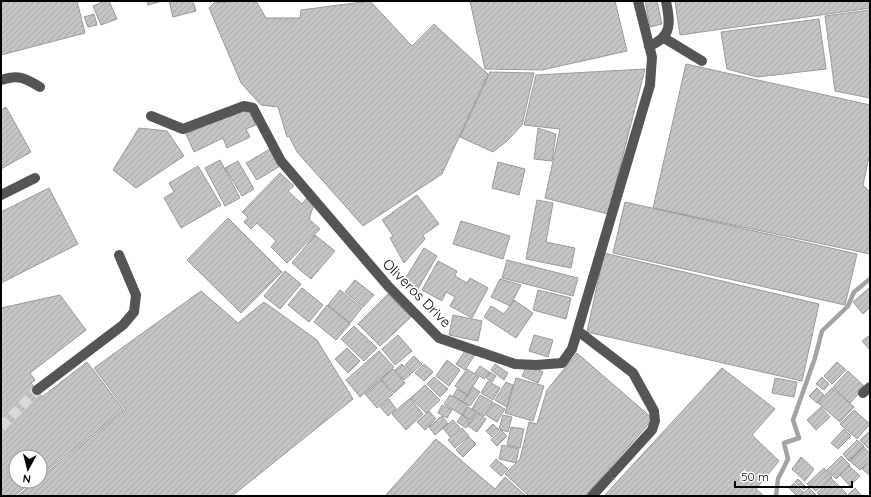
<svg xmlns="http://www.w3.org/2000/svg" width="871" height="497" viewBox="0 0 871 497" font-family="Quicksand,sans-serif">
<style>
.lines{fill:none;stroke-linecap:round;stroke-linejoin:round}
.stream{stroke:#a3a3a3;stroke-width:4.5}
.building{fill:url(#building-hatch);stroke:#999}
.minor-tunnel{stroke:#d9d9d9;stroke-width:10;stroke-dasharray:10 5;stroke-linecap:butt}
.minor{stroke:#555;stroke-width:10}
.labels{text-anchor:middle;stroke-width:3.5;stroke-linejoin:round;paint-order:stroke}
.street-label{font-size:14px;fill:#000;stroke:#fff}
</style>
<defs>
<pattern id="building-hatch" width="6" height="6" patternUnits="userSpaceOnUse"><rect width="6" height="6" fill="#c4c4c4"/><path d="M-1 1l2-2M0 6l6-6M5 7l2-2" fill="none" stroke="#a7a7a7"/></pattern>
</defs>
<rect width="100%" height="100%" fill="#fff"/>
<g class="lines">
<path class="stream" d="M776,496L778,479L788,459L784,443L799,438L793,420L815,358L822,331L848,306L854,292L870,279"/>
</g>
<g class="building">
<path d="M1,1H77L85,33L1,55Z"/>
<path d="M105,1H109L117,19L101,25L93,6Z"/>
<path d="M147,1H162L148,5Z"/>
<path d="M169,1H193L196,11L173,17Z"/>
<path d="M235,1H256L266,18H300L301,10L370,1L412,46L434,24L488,74L442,174L363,226L297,152L289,136L287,137L278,107L261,105L241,83L209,8L214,3Z"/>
<path d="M470,1H615L627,51L542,70L485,69Z"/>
<path d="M645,1H657L662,24L650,27Z"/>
<path d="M675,1H870V8L680,35Z"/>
<path d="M870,10V98L835,91L825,16Z"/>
<path d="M94,14L97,25L88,27L84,17Z"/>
<path d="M819,19L826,69L757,77L727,69L721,32Z"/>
<path d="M686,64L870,105V152L863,185L870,192V254L653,208Z"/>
<path d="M645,69L608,214L545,198L560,129L524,125L536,75Z"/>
<path d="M490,72L534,73L522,125L507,141L493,152L460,137Z"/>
<path d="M6,107L31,152L1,169V110Z"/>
<path d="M243,107L245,112L249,111L256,125L246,129L250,137L227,148L223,138L194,152L186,134Z"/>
<path d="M139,128L167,131L184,156L136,188L113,170Z"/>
<path d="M538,128L556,134L552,161L534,159Z"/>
<path d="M270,149L280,166L257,180L246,163Z"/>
<path d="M220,160L240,198L225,206L205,168Z"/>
<path d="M238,161L254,189L242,196L225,168Z"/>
<path d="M498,162L525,169L519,195L492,188Z"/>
<path d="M198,166L221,205L181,228L164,198L174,192L169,183Z"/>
<path d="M280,173L294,186L288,191L302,204L307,198L314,204L309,219L320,229L287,263L271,247L276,241L257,223L251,229L244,222L248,217L242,212Z"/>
<path d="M49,188L78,244L1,283V212Z"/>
<path d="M417,195L439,224L423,235L425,239L404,263L390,238L393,236L382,220Z"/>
<path d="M537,200L553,203L546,242L575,248L571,268L526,259Z"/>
<path d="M625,202L857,254L845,305L613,253Z"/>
<path d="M228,218L282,272L241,313L187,260Z"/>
<path d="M461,221L510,236L503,259L453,244Z"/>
<path d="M315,235L335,251L311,279L292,263Z"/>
<path d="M424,248L437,256L416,292L402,284Z"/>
<path d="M604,253L819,304L802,381L587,332Z"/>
<path d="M507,260L578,278L573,296L502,278Z"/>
<path d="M438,261L457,271L455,276L467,283L470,278L488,288L472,318L450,306L455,297L446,292L442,301L422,290Z"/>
<path d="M285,271L301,284L280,309L264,296Z"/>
<path d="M500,279L521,285L510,306L491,297Z"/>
<path d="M355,280L374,295L363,307L345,292Z"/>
<path d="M302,288L323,305L309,322L288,305Z"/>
<path d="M869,288L870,290V307L863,314L853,302Z"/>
<path d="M340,290L362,308L350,323L328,305Z"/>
<path d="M538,290L571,298L566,319L533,310Z"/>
<path d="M201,291L238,323L264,302L317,340L353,399L232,496H17L36,481H40V478L126,410L94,368Z"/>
<path d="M388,294L411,317L380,346L358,324Z"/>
<path d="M60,295L86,330L30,373L35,380L31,383L42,397L87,362L124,410L40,476V457H16V481H33L14,496H1V308Z"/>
<path d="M514,300L533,313L516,338L484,317L491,306L504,314Z"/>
<path d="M327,305L350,324L336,340L314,322Z"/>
<path d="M453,315L482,321L478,341L449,335Z"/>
<path d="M354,326L377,348L364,361L341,339Z"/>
<path d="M398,335L412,351L395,365L382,349Z"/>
<path d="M534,335L553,340L548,357L529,351Z"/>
<path d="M870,335V350L862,341Z"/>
<path d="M347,348L360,361L348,373L335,359Z"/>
<path d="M467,348L476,353L465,370L456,364Z"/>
<path d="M379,351L394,367L360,397L346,380Z"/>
<path d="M577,353L653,419L585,496H529L505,474L520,459L529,422L537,424L547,390Z"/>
<path d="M414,356L422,364L412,373L405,365Z"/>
<path d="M447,360L460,370L449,386L436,376Z"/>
<path d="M837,362L846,370L832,384L824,376Z"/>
<path d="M402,364L411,374L404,380L395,370Z"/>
<path d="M424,364L433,372L424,381L415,373Z"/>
<path d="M495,364L508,373L504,380L491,370Z"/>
<path d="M527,365L543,372L538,383L522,376Z"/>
<path d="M480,366L489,372L484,379L475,373Z"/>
<path d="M722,368L775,409L752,435L779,461L756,489L764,496H604Z"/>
<path d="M393,369L405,383L394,393L381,379Z"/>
<path d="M467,369L479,377L467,395L455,386Z"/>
<path d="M848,371L865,387L850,403L833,387Z"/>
<path d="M490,372L496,376L492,382L486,378Z"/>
<path d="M434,377L448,389L440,397L427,384Z"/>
<path d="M822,377L829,384L824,390L816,384Z"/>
<path d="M516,378L544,386L533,421L505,413Z"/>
<path d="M775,378L797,382L794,397L772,393Z"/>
<path d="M381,380L393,394L377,408L365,394Z"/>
<path d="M488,381L500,388L493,400L481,393Z"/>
<path d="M506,382L513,385L507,407L495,400Z"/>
<path d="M425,385L440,400L426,413L411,398Z"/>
<path d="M473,387L480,392L470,406L463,402Z"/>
<path d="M817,388L824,395L817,403L809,396Z"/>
<path d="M832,388L854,407L840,422L818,403Z"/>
<path d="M457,389L467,395L462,401L453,396Z"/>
<path d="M450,395L468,405L462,415L444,404Z"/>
<path d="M480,395L493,402L484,416L472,409Z"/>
<path d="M410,398L423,414L406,430L392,414Z"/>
<path d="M389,399L396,409L388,416L380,407Z"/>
<path d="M494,403L505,409L497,422L486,415Z"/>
<path d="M442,405L452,410L447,418L438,413Z"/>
<path d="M468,407L476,412L471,420L463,415Z"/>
<path d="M821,407L830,417L816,430L807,420Z"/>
<path d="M854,410L870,424L857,439L840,424Z"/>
<path d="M429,411L436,419L425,430L417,422Z"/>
<path d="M477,413L486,419L477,432L468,426Z"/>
<path d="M462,415L470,421L466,428L457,422Z"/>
<path d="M503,415L512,417L508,432L499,429Z"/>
<path d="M442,416L448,424L435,435L429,427Z"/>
<path d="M453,420L460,428L450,437L443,428Z"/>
<path d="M493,424L499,430L492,437L486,431Z"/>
<path d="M511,427L524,429L520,448L507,445Z"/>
<path d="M462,428L469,436L455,448L448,440Z"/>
<path d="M844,429L851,436L838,449L831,443Z"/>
<path d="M501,430L507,436L497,446L491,440Z"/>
<path d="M870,431V450L860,440Z"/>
<path d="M469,437L476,444L463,457L456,450Z"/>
<path d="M436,439L495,489L505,477L526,496H385Z"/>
<path d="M857,440L864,446L849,461L843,454Z"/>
<path d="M502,445L519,449L516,463L499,459Z"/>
<path d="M864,447L870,453V460L860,470L850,461Z"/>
<path d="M841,456L850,465L836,479L827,470Z"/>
<path d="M801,457L814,469L805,481L792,469Z"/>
<path d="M496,459L508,469L501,476L490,466Z"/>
<path d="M870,462V474L869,475L862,469Z"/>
<path d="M849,466L860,476L850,486L840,475Z"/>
<path d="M824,468L832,477L816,491L807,484Z"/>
<path d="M831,478L847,494L845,496H820L817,493Z"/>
<path d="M798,479L806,487L804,490L795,482Z"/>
<path d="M794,483L803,492L799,496H797L789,488Z"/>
<path d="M809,488L816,495L815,496H800Z"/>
<path d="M855,488L862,496H847Z"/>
</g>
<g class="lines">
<path class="minor-tunnel" d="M1,427L37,390"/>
<g class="minor">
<path d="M664,38L702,61"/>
<path d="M649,46C673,37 670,22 666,1"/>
<path d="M1,80C18,74 25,78 40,87"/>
<path d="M151,116L183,129L244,106L253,108L281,161L388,286L439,338L515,364L536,365L562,363L572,349L650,85L652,57L638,1"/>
<path d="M1,195L35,178"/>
<path d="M578,331L633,373L654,411L655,421L652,430L592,496"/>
<path d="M37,390L123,325L134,312L136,295L119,255"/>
<path d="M863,393L870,387"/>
</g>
</g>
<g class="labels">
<g class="street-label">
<text transform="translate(417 293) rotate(45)" y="5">Oliveros Drive</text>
</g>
</g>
<rect width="871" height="497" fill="none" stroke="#000000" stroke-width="4"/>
<g transform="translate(28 469) rotate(187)"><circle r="19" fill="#ffffff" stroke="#999999"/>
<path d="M0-3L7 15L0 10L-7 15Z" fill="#000000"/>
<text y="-6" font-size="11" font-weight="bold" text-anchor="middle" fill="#000000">N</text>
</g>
<path d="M735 481v6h117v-6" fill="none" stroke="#000000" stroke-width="2"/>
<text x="741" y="481" font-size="12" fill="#000000" stroke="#ffffff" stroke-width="3" paint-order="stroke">50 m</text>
</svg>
